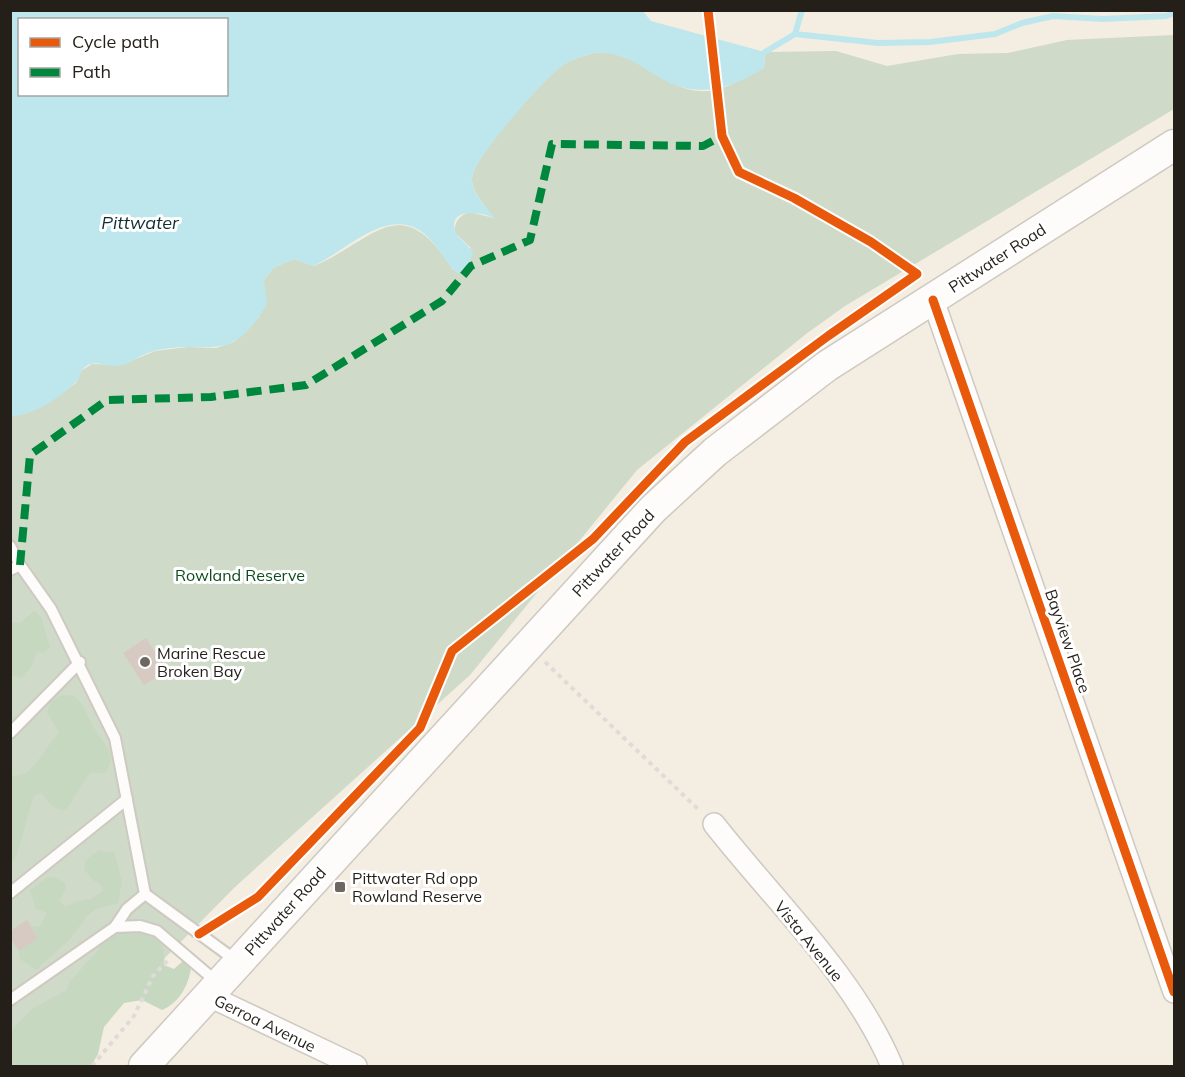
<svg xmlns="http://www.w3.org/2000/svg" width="1185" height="1077" viewBox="0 0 1185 1077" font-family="Mulish,sans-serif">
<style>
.green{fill:#cfdac8}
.forest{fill:#c6d9c0}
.water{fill:#bde7ed;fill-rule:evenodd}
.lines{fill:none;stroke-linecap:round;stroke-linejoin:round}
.stream{stroke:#bde7ed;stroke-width:6}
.building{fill:#d7cac2}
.lane-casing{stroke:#cec9c1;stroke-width:14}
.street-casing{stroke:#cec9c1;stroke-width:24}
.secondary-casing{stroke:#cec9c1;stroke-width:33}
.path{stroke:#dedbd8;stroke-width:4;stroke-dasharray:4.5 4.5;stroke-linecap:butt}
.lane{stroke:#fdfcfb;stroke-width:10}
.street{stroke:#fdfcfb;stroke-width:21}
.secondary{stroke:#fdfcfb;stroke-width:30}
.quiet{stroke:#00873e;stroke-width:8;stroke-dasharray:15 8;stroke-linecap:butt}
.cycleway-casing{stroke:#fff;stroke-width:13}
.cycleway{stroke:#e8590c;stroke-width:9}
.poi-dot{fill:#6d675f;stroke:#fff;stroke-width:2}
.labels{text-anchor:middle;stroke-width:6;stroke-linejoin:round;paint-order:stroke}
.street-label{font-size:16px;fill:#241f18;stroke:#fff}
.park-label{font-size:16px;fill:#0d4b1e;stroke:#fff}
.poi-label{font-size:16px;fill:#241f18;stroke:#fff;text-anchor:start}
.water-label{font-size:18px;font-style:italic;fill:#0f2f35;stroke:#fff}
</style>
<rect width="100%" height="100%" fill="#f4ede2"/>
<path class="green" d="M1174,35V109L845,306L806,334L637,470L470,675L235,887L72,1052L11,1066L10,416L30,412L46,404L76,383L81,371L92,364L122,365L155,351L188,347L216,348L234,342L259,317L264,280L273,268L294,259L314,266C375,240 401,187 453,270L471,248L455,233C454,222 459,216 469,212L494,218C487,208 471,191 472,178C474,156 541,82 560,67C569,60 582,56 594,53C638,45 668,100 714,90C731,87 749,75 764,68L765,52L836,51L887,66L958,54L1008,53L1067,40Z"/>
<g class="forest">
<path d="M34,611L41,617L50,647L43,653L37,652L31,667L22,678L11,675V623H20Z"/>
<path d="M73,695C88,708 86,716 96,731C105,747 119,753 105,773H91L87,777L66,810C55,811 48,803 42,793L35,795C26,813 22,851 11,864V775C31,781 47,745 59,732L47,713L51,701L60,696Z"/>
<path d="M99,850L107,853L114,851L122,882L118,903L96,909L87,916L70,939L36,970L20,959L19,951L38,938L32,927L40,926L47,913L36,909L30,890L46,878L54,877L65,883L66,888L59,901L66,907L75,902L91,899L103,891L101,885L93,880L84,869L86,860Z"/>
<path d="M120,920C143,925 168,937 164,965L174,969L183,961L191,969C188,986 179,1003 162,1010L142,1000L124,1003L104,1027L98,1054L91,1066H11V1031L33,1008L67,990L69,983L99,949L93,938C99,927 108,921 120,920Z"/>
</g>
<path class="water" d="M10,11H643L651,21L765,52L764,68C733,87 701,99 666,81C653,75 643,66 630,60C619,56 608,51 595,53C583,55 570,60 561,67C543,80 475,157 472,177C470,191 488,210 497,220C486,212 448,206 455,230C457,239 469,244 473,253L469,264L458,274C444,262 437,243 422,232C386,206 344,253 313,266L294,259L273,268L264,280L267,304C230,366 213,339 157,350C143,353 132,363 119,366C108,368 99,360 88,365C79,370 81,378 75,383C59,398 33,416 11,416ZM20,20H226V94H20Z"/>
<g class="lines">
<g class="stream">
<path d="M795,34L802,10"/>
<path d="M765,52L795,34L878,43L930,42L995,34L1022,23L1053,16L1103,19L1166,16L1174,13"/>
</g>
</g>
<g class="building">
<path d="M146,638L167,671L144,685L123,653Z"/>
<path d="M27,920L38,938L19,951L10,938V931Z"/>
</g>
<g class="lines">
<defs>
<g id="lane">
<path d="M10,546L20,565"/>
<path d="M10,570L20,565L51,609L115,738L145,894L238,962"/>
<path d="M10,733L80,662"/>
<path d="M10,893L127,799"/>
<path d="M115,927L140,926L157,931L218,983"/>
<path d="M10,1000L115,927L127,909L145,894"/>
</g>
<g id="street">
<path d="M933,300L1174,992"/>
<path d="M714,824C775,902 853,974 892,1066"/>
<path d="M207,995L356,1066"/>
</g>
<path id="secondary" d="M144,1066L653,509L715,452L827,366L1174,145"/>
</defs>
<use href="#lane" class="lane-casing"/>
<use href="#street" class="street-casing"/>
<use href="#secondary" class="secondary-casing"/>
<g class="path">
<path d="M545,662L700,811"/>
<path d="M92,1066L134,1016L153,976L170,958"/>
</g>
<use href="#lane" class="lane"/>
<use href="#street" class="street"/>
<use href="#secondary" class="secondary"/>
<path class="quiet" d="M20,565L30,455L107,400L211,397L306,385L442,301L471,266L530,240L552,144L703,146L722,136"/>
<defs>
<g id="cycleway">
<path d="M933,300L1174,992"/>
<path d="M199,934L258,897L420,728L452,651L593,539L685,442L828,336L917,274L871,242L794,198L739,172L722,136L708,10"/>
</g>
</defs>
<use href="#cycleway" class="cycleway-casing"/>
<use href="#cycleway" class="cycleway"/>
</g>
<g class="poi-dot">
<circle cx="145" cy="662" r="6"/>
<rect x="334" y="881" width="12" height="12" rx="3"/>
</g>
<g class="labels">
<g class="street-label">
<text transform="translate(997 258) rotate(-33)" y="6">Pittwater Road</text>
<text transform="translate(613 553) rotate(-47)" y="6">Pittwater Road</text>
<text transform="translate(1068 641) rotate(71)" y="6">Bayview Place</text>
<text transform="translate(285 911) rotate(-48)" y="6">Pittwater Road</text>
<text transform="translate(809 941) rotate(51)" y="6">Vista Avenue</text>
<text transform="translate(265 1023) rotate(26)" y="6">Gerroa Avenue</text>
</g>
<g class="park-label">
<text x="240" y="581">Rowland Reserve</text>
</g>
<g class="poi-label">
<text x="157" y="659">Marine Rescue<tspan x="157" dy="18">Broken Bay</tspan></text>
<text x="352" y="884">Pittwater Rd opp<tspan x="352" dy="18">Rowland Reserve</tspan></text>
</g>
<g class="water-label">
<text x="140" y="229">Pittwater</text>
</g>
</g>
<rect width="1185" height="1077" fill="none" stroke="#241f18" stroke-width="24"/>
<rect x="18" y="18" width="210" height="78" fill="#ffffff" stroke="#a7a5a3" stroke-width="1.5"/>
<rect x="30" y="38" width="30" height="9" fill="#e8590c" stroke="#a7a5a3" stroke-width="1.5"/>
<text x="72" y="48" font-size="18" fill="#241f18">Cycle path</text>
<rect x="30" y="68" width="30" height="9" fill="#00873e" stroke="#a7a5a3" stroke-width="1.5"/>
<text x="72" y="78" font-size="18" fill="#241f18">Path</text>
</svg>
